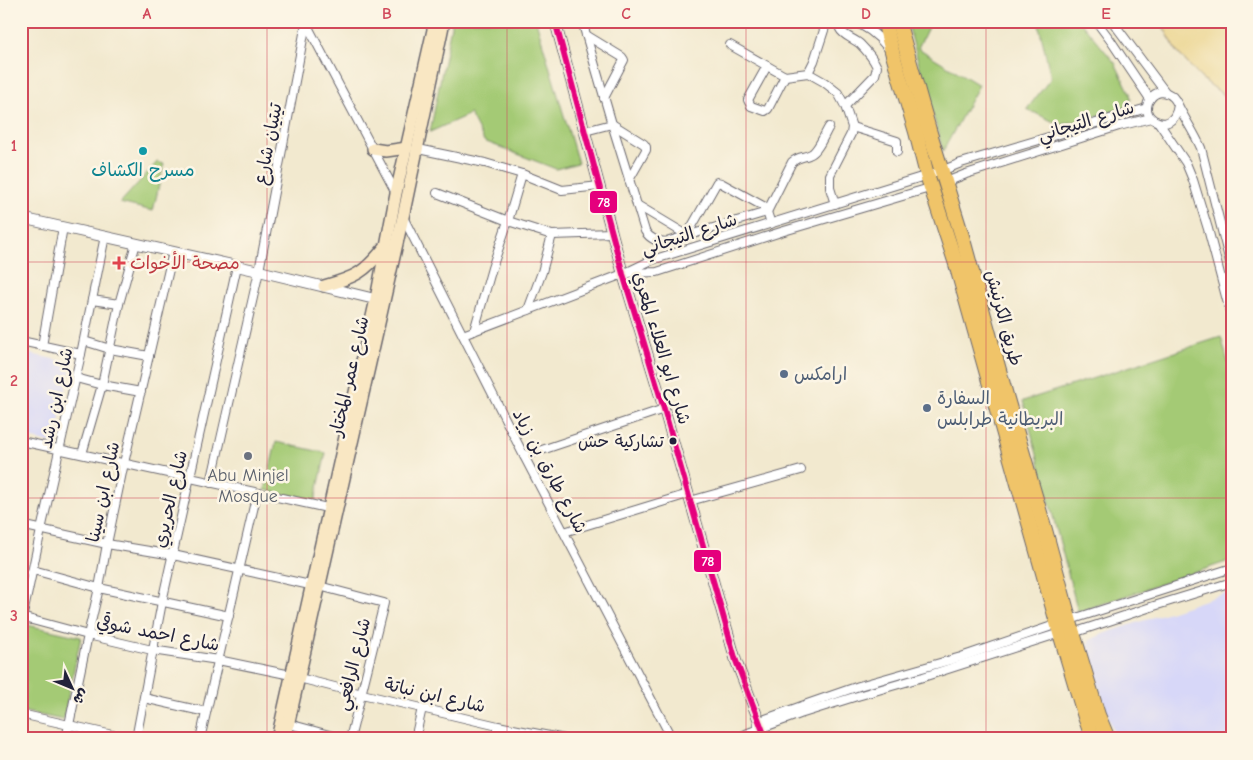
<svg xmlns="http://www.w3.org/2000/svg" width="1253" height="760" viewBox="0 0 1253 760" font-family="'Comic Neue','Playpen Sans Arabic',sans-serif">
<style>
.built{fill:#d7d7f8}
.green{fill:#a4ca74;stroke:#637658}
.sand{fill:#eeda9e;stroke:#887e6c}
.lines{fill:none;stroke-linecap:round;stroke-linejoin:round}
.minor-casing{stroke:#6b686f;stroke-width:10}
.tertiary-casing{stroke:#6b686f;stroke-width:12}
.secondary-casing{stroke:#6b686f;stroke-width:14}
.trunk-casing{stroke:#6b686f;stroke-width:16}
.minor{stroke:#fff;stroke-width:8}
.tertiary{stroke:#fff;stroke-width:10}
.secondary{stroke:#f9e7c3;stroke-width:11}
.trunk{stroke:#f0c469;stroke-width:14}
.bus-1-casing{stroke:#fcf5e5;stroke-width:10}
.bus-1{stroke:#e5007d;stroke-width:6}
.grid{fill:none;stroke:#d1495b;stroke-width:1;stroke-opacity:0.55}
.culture-dot{fill:#0f9aa8;stroke:#fcf5e5;stroke-width:2}
.health-dot{fill:#e0444e;stroke:#fcf5e5;stroke-width:2}
.service-dot{fill:#5c6f8a;stroke:#fcf5e5;stroke-width:2}
.bus-dot{fill:#22223b;stroke:#fcf5e5;stroke-width:2}
.worship-dot{fill:#6b7280;stroke:#fcf5e5;stroke-width:2}
.labels{text-anchor:middle;stroke-width:5;stroke-linejoin:round;paint-order:stroke}
.bus-label{font-size:17px;fill:#22223b;stroke:#fcf5e5;text-anchor:end}
.street-label{font-size:18px;fill:#22223b;stroke:#fcf5e5}
.culture-label{font-size:18px;fill:#0d838f;stroke:#fcf5e5}
.health-label{font-size:18px;fill:#be3a42;stroke:#fcf5e5;text-anchor:start}
.service-label{font-size:18px;fill:#4e5e75;stroke:#fcf5e5;text-anchor:start}
.worship-label{font-size:18px;fill:#5b616d;stroke:#fcf5e5}
.line-badge{stroke:#fcf5e5;stroke-width:2}
.badge-label{font-size:14px;text-anchor:middle;font-weight:bold;fill:#fff}
.neatline{fill:none;stroke:#d1495b;stroke-width:2}
.grid-label{font-size:16px;text-anchor:middle;font-weight:bold;fill:#d1495b}
</style>
<rect width="100%" height="100%" fill="#fcf5e5"/>
<filter id="ink" filterUnits="userSpaceOnUse"><feTurbulence type="fractalNoise" baseFrequency=".02" numOctaves="2"/><feDisplacementMap in="SourceGraphic" scale="10" xChannelSelector="R" yChannelSelector="G"/><feConvolveMatrix kernelMatrix="1 2 1 2 8 2 1 2 1" color-interpolation-filters="sRGB"/></filter>
<filter id="wash" filterUnits="userSpaceOnUse"><feTurbulence type="fractalNoise" baseFrequency=".0096" numOctaves="4" result="noise"/><feDisplacementMap in="SourceGraphic" scale="20" xChannelSelector="R" yChannelSelector="G"/><feGaussianBlur stdDeviation="1.12" result="paint"/><feColorMatrix in="noise" values="0 0 0 0 0 0 0 0 0 0 0 0 0 0 0 0 0 1.4 0 .05"/><feComposite in="paint" operator="in"/></filter>
<g filter="url(#wash)">
<rect width="100%" height="100%" fill="#f2e9cf"/>
<g class="built">
<path d="M21,352L72,363L54,444L21,436Z"/>
<path d="M1232,591V739H1116L1086,649L1090,640L1103,634Z"/>
</g>
<g class="green">
<path d="M452,21H536L578,163L556,169L484,141L470,114L430,132Z"/>
<path d="M907,21H931L918,48L979,85L943,151Z"/>
<path d="M1038,21H1080L1115,63L1130,93L1131,100L1127,106L1120,110L1060,125L1027,109L1051,78Z"/>
<path d="M157,162L164,164L153,211L120,203Z"/>
<path d="M1221,337L1232,376V560L1078,612L1023,401Z"/>
<path d="M276,442L326,453L315,501L265,490Z"/>
<path d="M27,625L81,637L63,720L21,711V650Z"/>
</g>
<path class="sand" d="M1160,21H1232V101L1201,78L1178,53Z"/>
</g>
<g filter="url(#ink)">
<g class="lines">
<defs>
<g id="minor">
<path d="M582,21L612,124L645,231C650,239 656,241 666,242L767,212L792,162C799,156 804,158 811,154C818,151 825,133 829,127"/>
<path d="M841,21C841,24 840,27 840,29C843,36 855,39 860,44C867,51 873,58 877,67L875,75L845,106"/>
<path d="M851,21C866,26 877,34 887,47"/>
<path d="M1096,21L1111,41L1150,99"/>
<path d="M1112,21L1166,93"/>
<path d="M306,23L396,193"/>
<path d="M586,35L622,57L624,60L604,98"/>
<path d="M730,45L785,76L808,73L824,82L838,93L845,106L852,127L851,134L830,175V188L835,204"/>
<path d="M767,66L748,100L751,106L765,111L768,109L785,76"/>
<path d="M808,73L814,61L827,21"/>
<path d="M1178,105C1177,113 1174,121 1165,123C1161,123 1157,122 1154,120C1136,109 1156,81 1173,97C1176,100 1177,103 1179,107C1186,121 1195,134 1201,148L1232,270"/>
<path d="M1159,123L1186,163L1193,180L1208,229L1232,319"/>
<path d="M852,127L875,134L897,141V152"/>
<path d="M585,131L612,124L644,144L646,147V150L629,180"/>
<path d="M418,149L485,163L522,174"/>
<path d="M944,183L966,174L1119,126L1151,118"/>
<path d="M437,193L508,221L522,174L562,190L600,186"/>
<path d="M637,205L687,235L717,182L721,183L763,206L767,212L771,224"/>
<path d="M403,217L524,456L672,739"/>
<path d="M628,273L657,272L784,231L933,187"/>
<path d="M92,300L119,304"/>
<path d="M528,310L542,272L552,235"/>
<path d="M474,331L492,268L508,221L552,235L612,233"/>
<path d="M463,335L623,274L652,260L941,171L961,163L1147,108"/>
<path d="M21,341L81,354"/>
<path d="M84,341L110,349L149,356"/>
<path d="M42,346L63,227"/>
<path d="M76,378L102,385L141,392"/>
<path d="M21,441L332,509"/>
<path d="M82,454L102,385L119,304L136,243"/>
<path d="M524,456L664,409"/>
<path d="M211,483L259,271L306,23"/>
<path d="M690,501L801,470"/>
<path d="M21,525L107,544L173,555L310,585"/>
<path d="M564,532L688,494"/>
<path d="M33,570L99,588L229,616"/>
<path d="M319,586L384,603L350,739"/>
<path d="M21,617L88,635L152,650L218,660L291,675"/>
<path d="M1070,620L1232,568"/>
<path d="M21,624L41,530L81,354L105,236"/>
<path d="M1073,633L1154,606L1232,582"/>
<path d="M299,678L362,694L498,726L565,739"/>
<path d="M144,698L206,712"/>
<path d="M21,714L130,739"/>
<path d="M289,724L344,739"/>
<path d="M757,724L760,721L810,703L859,686L961,657L1058,624"/>
<path d="M66,739L88,635L99,588L107,544L124,463L173,252"/>
<path d="M136,739L162,602L237,266"/>
<path d="M200,739L257,493"/>
<path d="M415,739L422,708"/>
<path d="M495,739L498,726"/>
<path d="M736,739L748,733L800,714L854,697L923,677L1060,633"/>
</g>
<g id="tertiary">
<path d="M555,21L623,274L664,409L736,661L766,739"/>
<path d="M21,218L259,271L383,301"/>
</g>
<g id="secondary">
<path d="M373,149L386,151L407,148"/>
<path d="M324,286C356,277 364,273 385,247"/>
<path d="M277,739L376,299L396,193L435,21"/>
<path d="M285,739L403,217L444,21"/>
</g>
<g id="trunk">
<path d="M884,21L893,55L916,132L927,175L956,264L1060,633L1085,717L1093,739"/>
<path d="M898,21L929,130L962,236L1007,399L1045,530L1073,633L1098,715L1108,739"/>
</g>
</defs>
<use href="#minor" class="minor-casing"/>
<use href="#tertiary" class="tertiary-casing"/>
<use href="#secondary" class="secondary-casing"/>
<use href="#trunk" class="trunk-casing"/>
<use href="#minor" class="minor"/>
<use href="#tertiary" class="tertiary"/>
<use href="#secondary" class="secondary"/>
<use href="#trunk" class="trunk"/>
<defs>
<path id="bus-1" d="M555,21L623,274L664,409L736,661L766,739"/>
</defs>
<use href="#bus-1" class="bus-1-casing"/>
<use href="#bus-1" class="bus-1"/>
</g>
</g>
<path class="grid" d="M267,21V739M507,21V739M746,21V739M986,21V739M21,262H1232M21,498H1232"/>
<circle class="culture-dot" cx="143" cy="151" r="5"/>
<path class="health-dot" d="M116.5 255.5h5v5h5v5h-5v5h-5v-5h-5v-5h5z"/>
<g class="service-dot">
<circle cx="784" cy="374" r="5"/>
<circle cx="927" cy="408" r="5"/>
</g>
<circle class="bus-dot" cx="673" cy="441" r="4.5"/>
<circle class="worship-dot" cx="248" cy="456" r="5"/>
<g class="labels">
<g class="bus-label">
<text x="664" y="447">تشاركية حش</text>
</g>
<g class="street-label">
<text transform="translate(1086 121) rotate(-17)" y="6">شارع التيجاني</text>
<text transform="translate(268 144) rotate(-79)" y="6">تيتيان شارع</text>
<text transform="translate(689 234) rotate(-18)" y="6">شارع التيجاني</text>
<text transform="translate(1004 318) rotate(75)" y="6">طريق الكرنيش</text>
<text transform="translate(662 348) rotate(73)" y="6">شارع ابو العلاء المعري</text>
<text transform="translate(349 376) rotate(-77)" y="6">شارع عمر المختار</text>
<text transform="translate(56 398) rotate(-78)" y="6">شارع ابن رشد</text>
<text transform="translate(550 471) rotate(62)" y="6">شارع طارق بن زياد</text>
<text transform="translate(103 492) rotate(-78)" y="6">شارع ابن سينا</text>
<text transform="translate(170 499) rotate(-77)" y="6">شارع الحريري</text>
<text transform="translate(158 633) rotate(11)" y="6">شارع احمد شوقي</text>
<text transform="translate(353 664) rotate(-76)" y="6">شارع الرافعي</text>
<text transform="translate(435 695) rotate(13)" y="6">شارع ابن نباتة</text>
</g>
<g class="culture-label">
<text x="143" y="176">مسرح الكشاف</text>
</g>
<g class="health-label">
<text x="130" y="269">مصحة الأخوات</text>
</g>
<g class="service-label">
<text x="794" y="380">ارامكس</text>
<text x="937" y="404">السفارة<tspan x="937" dy="21">البريطانية طرابلس</tspan></text>
</g>
<g class="worship-label">
<text x="248" y="481">Abu Minjel<tspan x="248" dy="21">Mosque</tspan></text>
</g>
</g>
<g class="line-badge">
<rect x="589" y="190" width="29" height="24" rx="5" fill="#e5007d"/>
<rect x="693" y="549" width="29" height="24" rx="5" fill="#e5007d"/>
</g>
<g class="badge-label">
<text x="604" y="207">78</text>
<text x="708" y="566">78</text>
</g>
<rect width="1253" height="760" fill="none" stroke="#fcf5e5" stroke-width="55"/>
<g transform="translate(72 688) rotate(134)" stroke="#fcf5e5" stroke-width="4" paint-order="stroke">
<path d="M0-4L9 19L0 12L-9 19Z" fill="#22223b"/>
<text y="-8" font-size="14" font-weight="bold" text-anchor="middle" fill="#22223b">ش</text>
</g>
<rect x="28" y="28" width="1198" height="704" class="neatline"/>
<g class="grid-label">
<text x="147" y="19">A</text>
<text x="387" y="19">B</text>
<text x="626" y="19">C</text>
<text x="866" y="19">D</text>
<text x="1106" y="19">E</text>
<text x="14" y="151">1</text>
<text x="14" y="386">2</text>
<text x="14" y="621">3</text>
</g>
</svg>
